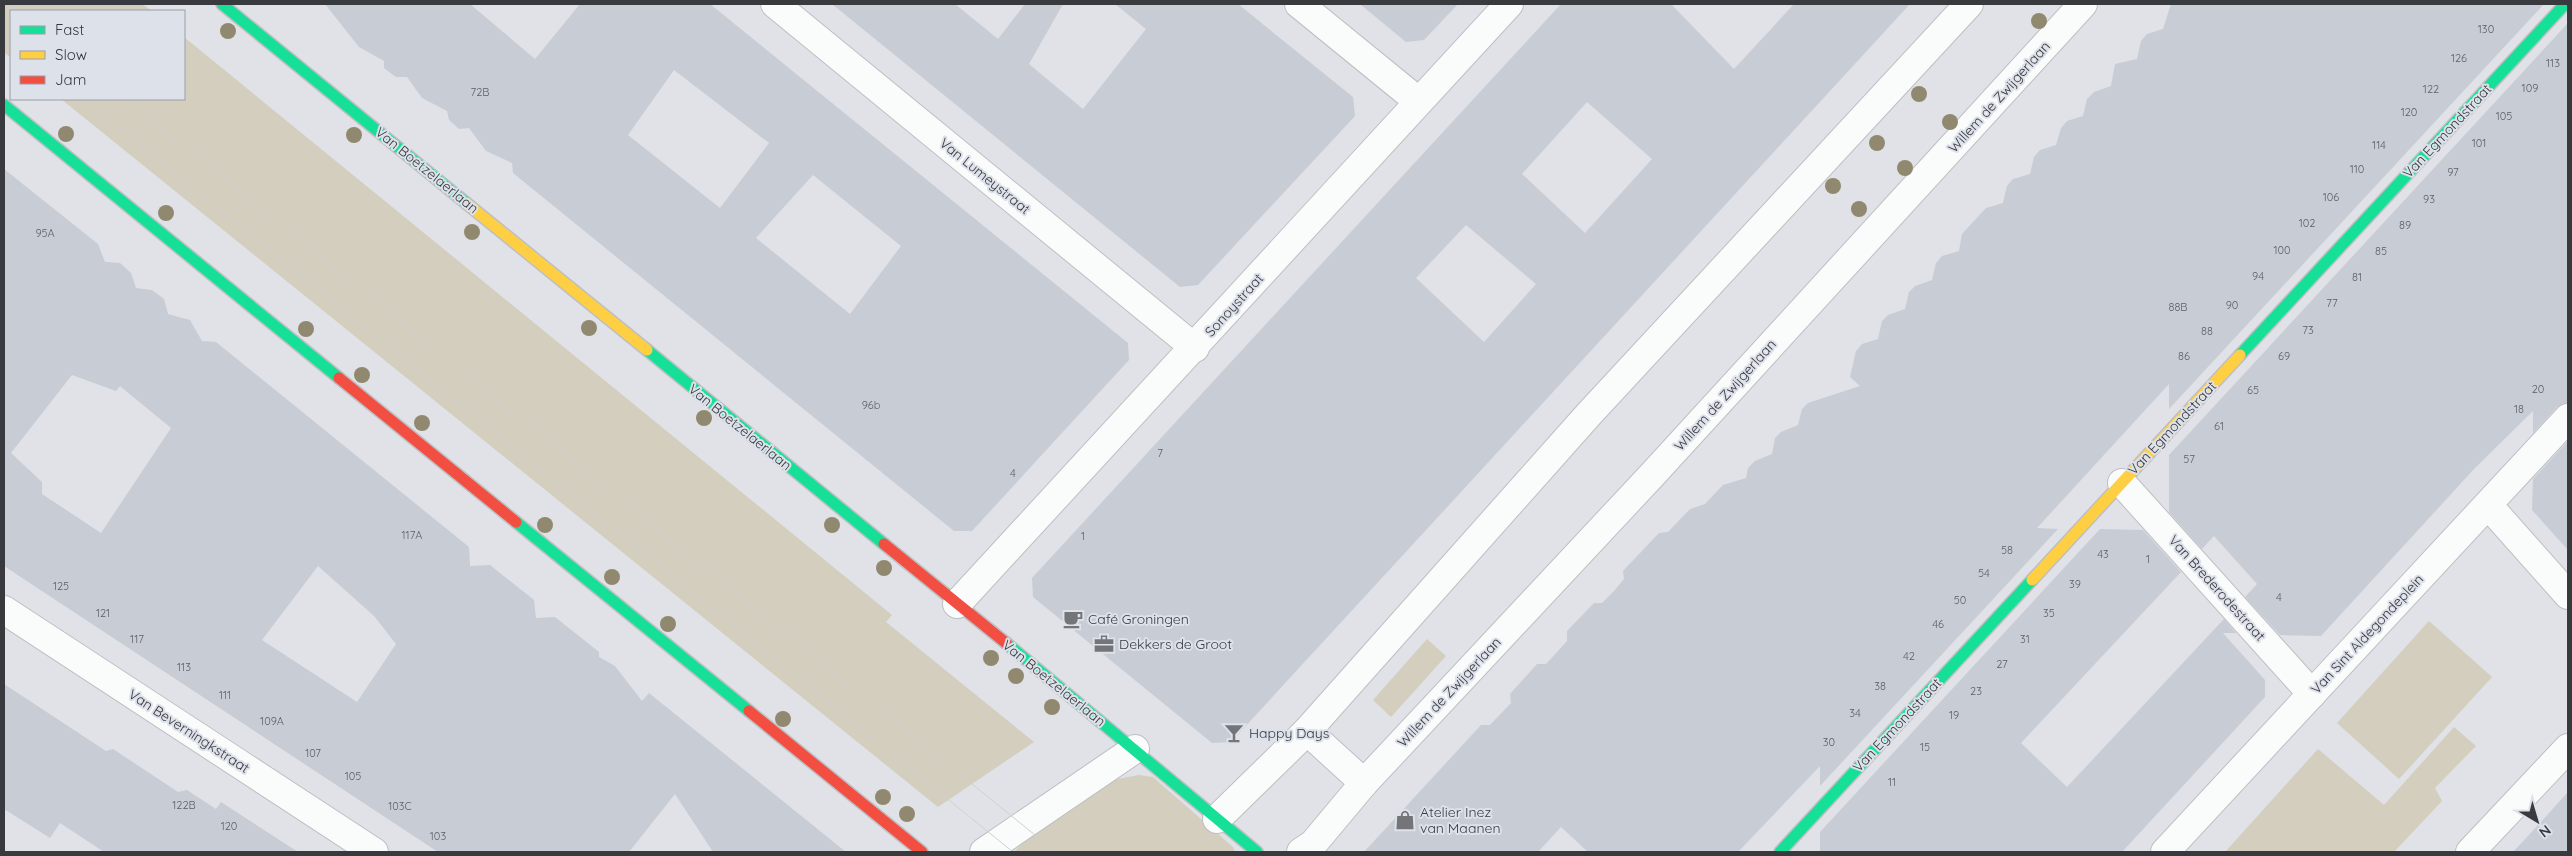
<svg xmlns="http://www.w3.org/2000/svg" width="2572" height="856" viewBox="0 0 2572 856" font-family="Quicksand,sans-serif">
<style>
.green{fill:#d3cebd}
.building{fill:#c7ccd5;fill-rule:evenodd}
.lines{fill:none;stroke-linecap:round;stroke-linejoin:round}
.street-casing{stroke:#bdbfc3;stroke-width:30}
.fast-casing{stroke:#bdbfc3;stroke-width:14}
.slow-casing{stroke:#bdbfc3;stroke-width:14}
.jam-casing{stroke:#bdbfc3;stroke-width:14}
.street{stroke:#fafbfb;stroke-width:28}
.fast{stroke:#16e098;stroke-width:11}
.slow{stroke:#ffcf43;stroke-width:11}
.jam{stroke:#f24e42;stroke-width:11}
.tram{stroke:#cfd0d2;stroke-width:1}
.tree{fill:#908970}
.labels{text-anchor:middle;stroke-width:4;stroke-linejoin:round;paint-order:stroke}
.number-label{font-size:11px;fill:#5d6065}
.street-label{font-size:14px;fill:#383a3e;stroke:#dde1ea}
.poi-label{font-size:14px;fill:#383a3e;stroke:#dde1ea;text-anchor:start}
</style>
<rect width="100%" height="100%" fill="#e0e2e7"/>
<g class="green">
<path d="M4,4H142L152,11H11V58L4,52Z"/>
<path d="M184,37L892,615L886,622L1034,742L938,807L61,99H184Z"/>
<path d="M2429,621L2492,677L2399,779L2337,723Z"/>
<path d="M1427,639L1446,656L1391,717L1373,700Z"/>
<path d="M2454,727L2476,746L2435,788L2442,801L2394,852H2225L2318,749L2384,805Z"/>
<path d="M1139,775L1153,777L1233,847L1235,852H1014L1024,841L1111,780Z"/>
</g>
<g class="building">
<path d="M325,4H470L535,59L580,4H710L1128,343L1129,360L972,531H954L513,173L512,163L486,151L469,128L459,129L449,120L447,111L422,98L407,77H396L384,68V61L359,47ZM674,70L769,143L720,208L628,135ZM813,175L901,246L850,314L756,238Z"/>
<path d="M832,4H955L998,39L1025,4H1063L1029,64L1083,109L1146,29L1115,4H1238L1353,97L1355,116L1198,285L1180,287Z"/>
<path d="M1360,4H1458L1424,40L1406,42Z"/>
<path d="M1561,4H1671L1734,69L1794,4H1910L1231,742L1212,743L1033,597L1032,578ZM1587,102L1652,159L1585,233L1522,174ZM1466,225L1536,284L1484,342L1416,278Z"/>
<path d="M2171,4H2544L2169,409V384L2037,528L2058,529L1820,786V766L1738,852H1588L1561,827L1538,852H1364L1481,725H1490L1511,703L1510,694L1537,664H1546L1557,652L1567,641V631L1594,603H1602L1614,591L1624,579L1623,571L1659,533L1668,532L1690,509L1705,504L1723,485L1746,478L1748,468L1755,461L1772,454L1775,438L1781,432L1798,425L1802,409L1808,403L1860,386L1850,377L1856,351L1862,344L1878,339L1882,321L1888,315L1905,309L1909,292L1915,286L1932,280L1936,263L1942,256L1959,251L1962,234L1986,208L2003,203L2007,186L2013,179L2030,174L2034,157L2040,150L2056,145L2061,128L2067,121L2083,116L2087,99L2094,92L2111,86L2115,64L2137,59L2141,41L2147,34L2163,29Z"/>
<path d="M2568,23V403L2557,407L2533,433V411L2474,469L2321,636L2280,635L2245,597L2257,584L2214,536L2202,549L2169,512V455Z"/>
<path d="M4,169L98,244L105,262L120,263L131,273L136,288L152,290L164,299L168,314L190,320L202,341L216,342L469,547L470,566L490,565L534,600L536,618L555,617L599,652V657L615,666L642,701L649,693L846,852H713L675,794L629,852H438L4,566ZM72,375L116,391L120,386L171,428L101,533L42,494V482L11,453ZM318,566L374,616L396,644L357,702L262,640Z"/>
<path d="M2568,441V550L2532,510L2533,479Z"/>
<path d="M2100,529L2143,530L2181,572L2021,743L2067,787L2224,619L2236,633H2223L2265,680V697L2122,852H1820V832Z"/>
<path d="M4,684L106,751L113,749L178,792L187,790L216,809L221,802L298,852H104L60,823L50,838L4,809Z"/>
<path d="M2568,792V852H2513L2540,823Z"/>
</g>
<g class="lines">
<defs>
<g id="street">
<path d="M775,4L1195,348"/>
<path d="M1299,4L1418,101"/>
<path d="M2122,483L2312,694"/>
<path d="M2488,505L2568,595"/>
<path d="M957,604L1509,4"/>
<path d="M4,610L374,852"/>
<path d="M1307,731L1364,783"/>
<path d="M1217,819L1307,731L1589,414L1969,4"/>
<path d="M984,852L1135,749"/>
<path d="M1301,852L1313,844L1364,783L1653,474L2083,4"/>
<path d="M2165,852L2568,418"/>
<path d="M2470,852L2568,748"/>
</g>
<g id="fast">
<path d="M222,4L466,203"/>
<path d="M4,105L339,378"/>
<path d="M647,350L884,544"/>
<path d="M2240,355L2565,4"/>
<path d="M516,522L749,711"/>
<path d="M1006,643L1257,852"/>
<path d="M1780,852L2032,580"/>
</g>
<g id="slow">
<path d="M466,203L647,350"/>
<path d="M2032,580L2240,355"/>
</g>
<g id="jam">
<path d="M339,378L516,522"/>
<path d="M884,544L1006,643"/>
<path d="M749,711L922,852"/>
</g>
</defs>
<use href="#street" class="street-casing"/>
<use href="#fast" class="fast-casing"/>
<use href="#slow" class="slow-casing"/>
<use href="#jam" class="jam-casing"/>
<use href="#street" class="street"/>
<use href="#fast" class="fast"/>
<use href="#slow" class="slow"/>
<use href="#jam" class="jam"/>
<g class="tram">
<path d="M9,4L18,11"/>
<path d="M4,34L11,40"/>
<path d="M84,99L1013,852"/>
<path d="M126,99L1056,852"/>
</g>
</g>
<g class="tree">
<circle cx="2039" cy="21" r="8"/>
<circle cx="228" cy="31" r="8"/>
<circle cx="1919" cy="94" r="8"/>
<circle cx="1950" cy="122" r="8"/>
<circle cx="66" cy="134" r="8"/>
<circle cx="354" cy="135" r="8"/>
<circle cx="1877" cy="143" r="8"/>
<circle cx="1905" cy="168" r="8"/>
<circle cx="1833" cy="186" r="8"/>
<circle cx="1859" cy="209" r="8"/>
<circle cx="166" cy="213" r="8"/>
<circle cx="472" cy="232" r="8"/>
<circle cx="589" cy="328" r="8"/>
<circle cx="306" cy="329" r="8"/>
<circle cx="362" cy="375" r="8"/>
<circle cx="704" cy="418" r="8"/>
<circle cx="422" cy="423" r="8"/>
<circle cx="545" cy="525" r="8"/>
<circle cx="832" cy="525" r="8"/>
<circle cx="884" cy="568" r="8"/>
<circle cx="612" cy="577" r="8"/>
<circle cx="668" cy="624" r="8"/>
<circle cx="991" cy="658" r="8"/>
<circle cx="1016" cy="676" r="8"/>
<circle cx="1052" cy="707" r="8"/>
<circle cx="783" cy="719" r="8"/>
<circle cx="883" cy="797" r="8"/>
<circle cx="907" cy="814" r="8"/>
</g>
<defs>
<symbol id="cafe-bare" viewBox="-9 -9 18 18"><path d="M-5.5-4.5H6V0H3Q3 3.5 0 3.5H-2.5Q-5.5 3.5-5.5 0ZM3-3.2v2h1.7v-2ZM-6 4.5H4V6H-6Z" fill="#737579" stroke="#dde1ea" stroke-width="2.5" paint-order="stroke"/></symbol>
<symbol id="office-bare" viewBox="-9 -9 18 18"><path d="M-6-3h4V-5.5h4V-3h4V5H-6ZM-1-4.5V-3h2v-1.5ZM-6 0V1H6V0Z" fill="#737579" stroke="#dde1ea" stroke-width="2.5" paint-order="stroke"/></symbol>
<symbol id="bar-bare" viewBox="-9 -9 18 18"><path d="M-6-5H6L.8 .8V4.5H3.5V6h-7V4.5H-.8V.8Z" fill="#737579" stroke="#dde1ea" stroke-width="2.5" paint-order="stroke"/></symbol>
<symbol id="shop-bare" viewBox="-9 -9 18 18"><path d="M-5-2.5h2.3a2.7 3.5 0 0 1 5.4 0H5L5.5 6h-11ZM-1.5-2.5h3a1.5 2.3 0 0 0-3 0Z" fill="#737579" stroke="#dde1ea" stroke-width="2.5" paint-order="stroke"/></symbol>
</defs>
<g fill-rule="evenodd">
<use href="#cafe-bare" x="1059" y="605" width="28" height="28"/>
<use href="#office-bare" x="1090" y="630" width="28" height="28"/>
<use href="#bar-bare" x="1220" y="719" width="28" height="28"/>
<use href="#shop-bare" x="1391" y="806" width="28" height="28"/>
</g>
<g class="labels">
<g class="number-label">
<text x="2486" y="33">130</text>
<text x="2459" y="62">126</text>
<text x="2553" y="67">113</text>
<text x="2530" y="92">109</text>
<text x="2431" y="93">122</text>
<text x="480" y="96">72B</text>
<text x="2409" y="116">120</text>
<text x="2504" y="120">105</text>
<text x="2479" y="147">101</text>
<text x="2379" y="149">114</text>
<text x="2357" y="173">110</text>
<text x="2453" y="176">97</text>
<text x="2331" y="201">106</text>
<text x="2429" y="203">93</text>
<text x="2307" y="227">102</text>
<text x="2405" y="229">89</text>
<text x="45" y="237">95A</text>
<text x="2282" y="254">100</text>
<text x="2381" y="255">85</text>
<text x="2258" y="280">94</text>
<text x="2357" y="281">81</text>
<text x="2332" y="307">77</text>
<text x="2232" y="309">90</text>
<text x="2178" y="311">88B</text>
<text x="2308" y="334">73</text>
<text x="2207" y="335">88</text>
<text x="2184" y="360">86</text>
<text x="2284" y="360">69</text>
<text x="2538" y="393">20</text>
<text x="2253" y="394">65</text>
<text x="871" y="409">96b</text>
<text x="2519" y="413">18</text>
<text x="2219" y="430">61</text>
<text x="1160" y="457">7</text>
<text x="2189" y="463">57</text>
<text x="1013" y="477">4</text>
<text x="412" y="539">117A</text>
<text x="1083" y="540">1</text>
<text x="2007" y="554">58</text>
<text x="2103" y="558">43</text>
<text x="2148" y="563">1</text>
<text x="1984" y="577">54</text>
<text x="2075" y="588">39</text>
<text x="61" y="590">125</text>
<text x="2279" y="601">4</text>
<text x="1960" y="604">50</text>
<text x="103" y="617">121</text>
<text x="2049" y="617">35</text>
<text x="1938" y="628">46</text>
<text x="137" y="643">117</text>
<text x="2025" y="643">31</text>
<text x="1909" y="660">42</text>
<text x="2002" y="668">27</text>
<text x="184" y="671">113</text>
<text x="1880" y="690">38</text>
<text x="1976" y="695">23</text>
<text x="225" y="699">111</text>
<text x="1855" y="717">34</text>
<text x="1954" y="719">19</text>
<text x="272" y="725">109A</text>
<text x="1829" y="746">30</text>
<text x="1925" y="751">15</text>
<text x="313" y="757">107</text>
<text x="353" y="780">105</text>
<text x="1892" y="786">11</text>
<text x="184" y="809">122B</text>
<text x="400" y="810">103C</text>
<text x="229" y="830">120</text>
<text x="438" y="840">103</text>
</g>
<g class="street-label">
<text transform="translate(1999 97) rotate(-48)" y="5">Willem de Zwijgerlaan</text>
<text transform="translate(2447 131) rotate(-47)" y="5">Van Egmondstraat</text>
<text transform="translate(427 170) rotate(39)" y="5">Van Boetzelaerlaan</text>
<text transform="translate(985 176) rotate(39)" y="5">Van Lumeystraat</text>
<text transform="translate(1234 305) rotate(-48)" y="5">Sonoystraat</text>
<text transform="translate(1725 395) rotate(-48)" y="5">Willem de Zwijgerlaan</text>
<text transform="translate(740 427) rotate(39)" y="5">Van Boetzelaerlaan</text>
<text transform="translate(2172 428) rotate(-47)" y="5">Van Egmondstraat</text>
<text transform="translate(2217 588) rotate(48)" y="5">Van Brederodestraat</text>
<text transform="translate(2367 634) rotate(-47)" y="5">Van Sint Aldegondeplein</text>
<text transform="translate(1054 683) rotate(39)" y="5">Van Boetzelaerlaan</text>
<text transform="translate(1449 692) rotate(-47)" y="5">Willem de Zwijgerlaan</text>
<text transform="translate(1897 725) rotate(-47)" y="5">Van Egmondstraat</text>
<text transform="translate(189 731) rotate(33)" y="5">Van Beverningkstraat</text>
</g>
<g class="poi-label">
<text x="1088" y="624">Café Groningen</text>
<text x="1119" y="649">Dekkers de Groot</text>
<text x="1249" y="738">Happy Days</text>
<text x="1420" y="817">Atelier Inez<tspan x="1420" dy="16">van Maanen</tspan></text>
</g>
</g>
<rect width="2572" height="856" fill="none" stroke="#383a3e" stroke-width="10"/>
<rect x="10" y="10" width="175" height="90" fill="#dde1ea" stroke="#9b9ea5"/>
<rect x="20" y="26" width="25" height="8" fill="#16e098" stroke="#9b9ea5"/>
<text x="55" y="35" font-size="15" fill="#383a3e">Fast</text>
<rect x="20" y="51" width="25" height="8" fill="#ffcf43" stroke="#9b9ea5"/>
<text x="55" y="60" font-size="15" fill="#383a3e">Slow</text>
<rect x="20" y="76" width="25" height="8" fill="#f24e42" stroke="#9b9ea5"/>
<text x="55" y="85" font-size="15" fill="#383a3e">Jam</text>
<g transform="translate(2537 821) rotate(142)" stroke="#dde1ea" stroke-width="4" paint-order="stroke">
<path d="M0-4L9 19L0 12L-9 19Z" fill="#383a3e"/>
<text y="-8" font-size="14" font-weight="bold" text-anchor="middle" fill="#383a3e">N</text>
</g>
</svg>
